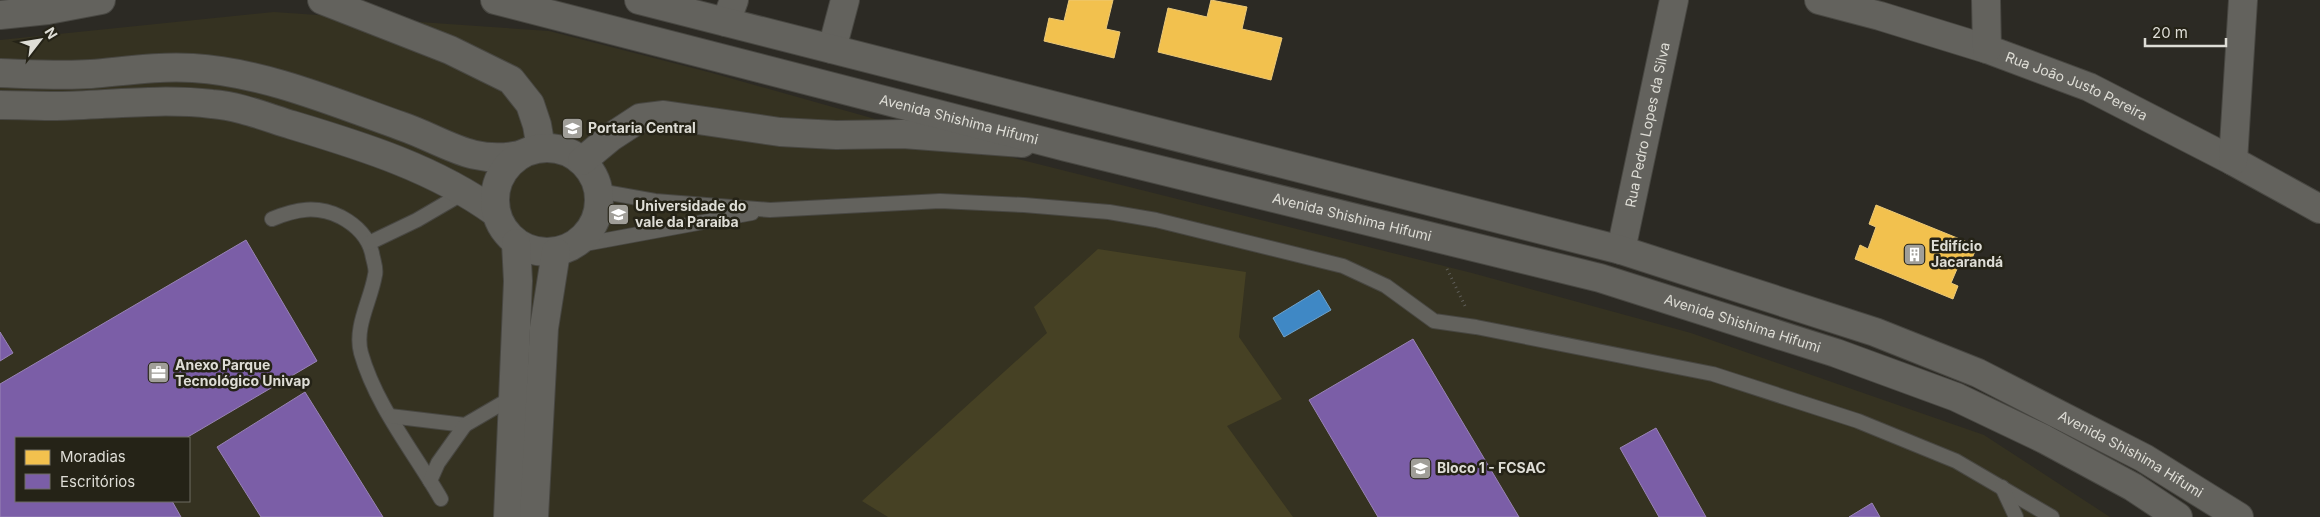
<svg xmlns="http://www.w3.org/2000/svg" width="2320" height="517" viewBox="0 0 2320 517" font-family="Inter,sans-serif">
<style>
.built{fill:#353221;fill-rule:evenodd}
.green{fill:#464124}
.homes{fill:#f2c14e;stroke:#ecc977}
.offices{fill:#7b5ea7;stroke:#9984b5}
.schools{fill:#3f88c5;stroke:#6fa2ca}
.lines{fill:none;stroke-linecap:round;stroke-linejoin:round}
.service-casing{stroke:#484742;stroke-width:16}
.minor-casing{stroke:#484742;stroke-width:30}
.tertiary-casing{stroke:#484742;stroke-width:30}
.path{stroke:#605f5a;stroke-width:3;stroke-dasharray:1 4;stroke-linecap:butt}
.service{stroke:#63625d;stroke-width:14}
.minor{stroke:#63625d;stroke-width:28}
.tertiary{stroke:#63625d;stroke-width:28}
.labels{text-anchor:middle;stroke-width:5;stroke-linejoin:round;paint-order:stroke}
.street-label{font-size:14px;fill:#deddd6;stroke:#252317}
.poi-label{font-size:14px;font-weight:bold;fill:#deddd6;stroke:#252317;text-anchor:start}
</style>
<rect width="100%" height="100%" fill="#2c2a24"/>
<path class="built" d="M274,12L549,31L712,73L1006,156L1472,273L1691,333L1984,435L2110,517H0V40ZM16,438H189V501H16Z"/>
<path class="green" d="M1098,249L1246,272L1239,337L1282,399L1227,426L1293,517H888L862,501L1047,333L1034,307Z"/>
<g class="homes">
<path d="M1069,0H1113L1106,29L1120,32L1114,58L1044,41L1049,18L1064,21Z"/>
<path d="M1211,0L1247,7L1242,29L1282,38L1271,80L1158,52L1168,8L1207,17Z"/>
<path d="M1876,205L1977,246L1969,266L1960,262L1951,283L1958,286L1953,299L1855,259L1860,245L1868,249L1876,227L1869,224Z"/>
</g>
<g class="offices">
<path d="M246,240L317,361L186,438H16V501H172L181,517H0V384Z"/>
<path d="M0,332L13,353L0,361Z"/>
<path d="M1413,339L1519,517H1378L1309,400Z"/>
<path d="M305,392L383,517H261L217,447Z"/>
<path d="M1656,428L1706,517H1659L1620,448Z"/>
<path d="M1872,503L1880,517H1849Z"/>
</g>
<path class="schools" d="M1319,290L1331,310L1284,337L1273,318Z"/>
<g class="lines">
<defs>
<g id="service">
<path d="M599,191L655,201L770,210L940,201L1024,205L1109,212L1156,220L1343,266L1386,286L1434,321L1476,327L1713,374L1858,421L1956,461L2052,517"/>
<path d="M272,219C296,209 317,205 341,217C356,225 368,237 372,253C373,260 377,269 375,275C371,300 354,327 361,353C376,406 414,452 441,499"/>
<path d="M369,243L417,220L465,192"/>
<path d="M574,246L752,213"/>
<path d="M390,416L465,425L513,397"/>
<path d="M430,481L438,463L465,425"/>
<path d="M2002,487L2016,517"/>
</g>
<g id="minor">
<path d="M322,0L450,50L511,80L530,104L537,125L541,148"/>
<path id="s1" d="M1819,0L1880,16L1987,49L2089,87L2233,161L2320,209"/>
<path d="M1986,0L1987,49"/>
<path d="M726,22L734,0"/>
<path d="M832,49L845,0"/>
<path d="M0,73C30,74 61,76 91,74C126,71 157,66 193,68C263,72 336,103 401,126C445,141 470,165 520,155"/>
<path d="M0,105C19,105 38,106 57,106C108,105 160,98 212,104C239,106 266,117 292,125C362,146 436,169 496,213"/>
<circle cx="547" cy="200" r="52"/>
<path d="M582,161L611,137L640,118L664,115L780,132L836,135L903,134L1022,143"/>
<path d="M2233,161L2243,0"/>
<path id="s2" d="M1621,250L1674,0"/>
<path d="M508,517L518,281L516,243"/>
<path d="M534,517L544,328L556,252"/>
</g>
<g id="tertiary">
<path id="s3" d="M495,0L1066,147L1600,278L1836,353L1956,397L2044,439L2133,487L2178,517"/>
<path id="s4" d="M639,0L1621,250L1875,332L1978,373L2144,458L2239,517"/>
<path d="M0,15L48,10L101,0"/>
</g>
</defs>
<use href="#service" class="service-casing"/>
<use href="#minor" class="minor-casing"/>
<use href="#tertiary" class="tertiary-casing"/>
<path class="path" d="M1447,269L1465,306"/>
<use href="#service" class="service"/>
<use href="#minor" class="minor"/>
<use href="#tertiary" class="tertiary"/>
</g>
<defs>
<symbol id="university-square" viewBox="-11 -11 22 22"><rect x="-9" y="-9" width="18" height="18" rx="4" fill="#a09e98" stroke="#252317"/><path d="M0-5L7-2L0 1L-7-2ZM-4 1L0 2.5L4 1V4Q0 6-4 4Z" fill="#fff"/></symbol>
<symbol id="building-square" viewBox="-11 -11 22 22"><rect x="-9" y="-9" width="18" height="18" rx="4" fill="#a09e98" stroke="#252317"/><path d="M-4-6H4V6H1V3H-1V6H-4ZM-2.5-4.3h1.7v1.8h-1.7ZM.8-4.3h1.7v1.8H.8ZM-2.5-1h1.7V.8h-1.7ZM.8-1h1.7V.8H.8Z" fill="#fff"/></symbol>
<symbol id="office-square" viewBox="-11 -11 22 22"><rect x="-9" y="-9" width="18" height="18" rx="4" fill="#a09e98" stroke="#252317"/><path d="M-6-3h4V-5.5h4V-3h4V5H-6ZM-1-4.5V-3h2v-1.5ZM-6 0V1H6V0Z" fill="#fff"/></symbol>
</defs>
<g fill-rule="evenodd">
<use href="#university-square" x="560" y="116" width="25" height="25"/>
<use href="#university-square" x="606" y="202" width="25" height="25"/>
<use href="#building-square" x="1902" y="242" width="25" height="25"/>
<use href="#office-square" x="146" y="360" width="25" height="25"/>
<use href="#university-square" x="1408" y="456" width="25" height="25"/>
</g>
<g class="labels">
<g class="street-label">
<text dy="5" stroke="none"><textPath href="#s1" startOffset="272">Rua João Justo Pereira</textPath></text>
<text dy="5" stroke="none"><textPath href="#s3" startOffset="479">Avenida Shishima Hifumi</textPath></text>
<text dy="5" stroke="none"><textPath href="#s2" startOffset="128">Rua Pedro Lopes da Silva</textPath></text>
<text dy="5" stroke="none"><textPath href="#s3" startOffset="884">Avenida Shishima Hifumi</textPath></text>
<text dy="5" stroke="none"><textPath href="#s3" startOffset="1289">Avenida Shishima Hifumi</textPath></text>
<text dy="5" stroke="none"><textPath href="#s4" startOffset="1564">Avenida Shishima Hifumi</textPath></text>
</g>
<g class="poi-label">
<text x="588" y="133">Portaria Central</text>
<text x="635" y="211">Universidade do<tspan x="635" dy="16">vale da Paraíba</tspan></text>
<text x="1931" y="251">Edifício<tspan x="1931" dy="16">Jacarandá</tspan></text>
<text x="175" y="370">Anexo Parque<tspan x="175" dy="16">Tecnológico Univap</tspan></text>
<text x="1437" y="473">Bloco 1 - FCSAC</text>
</g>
</g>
<rect x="15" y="437" width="175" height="65" fill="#252317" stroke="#6f6d63"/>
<rect x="25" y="450" width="25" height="15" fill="#f2c14e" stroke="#6f6d63"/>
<text x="60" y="462" font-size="15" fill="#deddd6">Moradias</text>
<rect x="25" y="474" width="25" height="15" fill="#7b5ea7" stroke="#6f6d63"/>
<text x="60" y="487" font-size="15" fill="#deddd6">Escritórios</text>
<g transform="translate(40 40) rotate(59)" stroke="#252317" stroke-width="4" paint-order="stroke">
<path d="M0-4L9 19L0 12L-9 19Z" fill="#deddd6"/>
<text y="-8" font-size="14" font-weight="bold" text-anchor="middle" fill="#deddd6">N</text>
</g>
<path d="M2145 38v8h81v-8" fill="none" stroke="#deddd6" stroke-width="2.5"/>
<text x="2152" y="38" font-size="15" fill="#deddd6" stroke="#252317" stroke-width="4" paint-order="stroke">20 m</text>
</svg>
